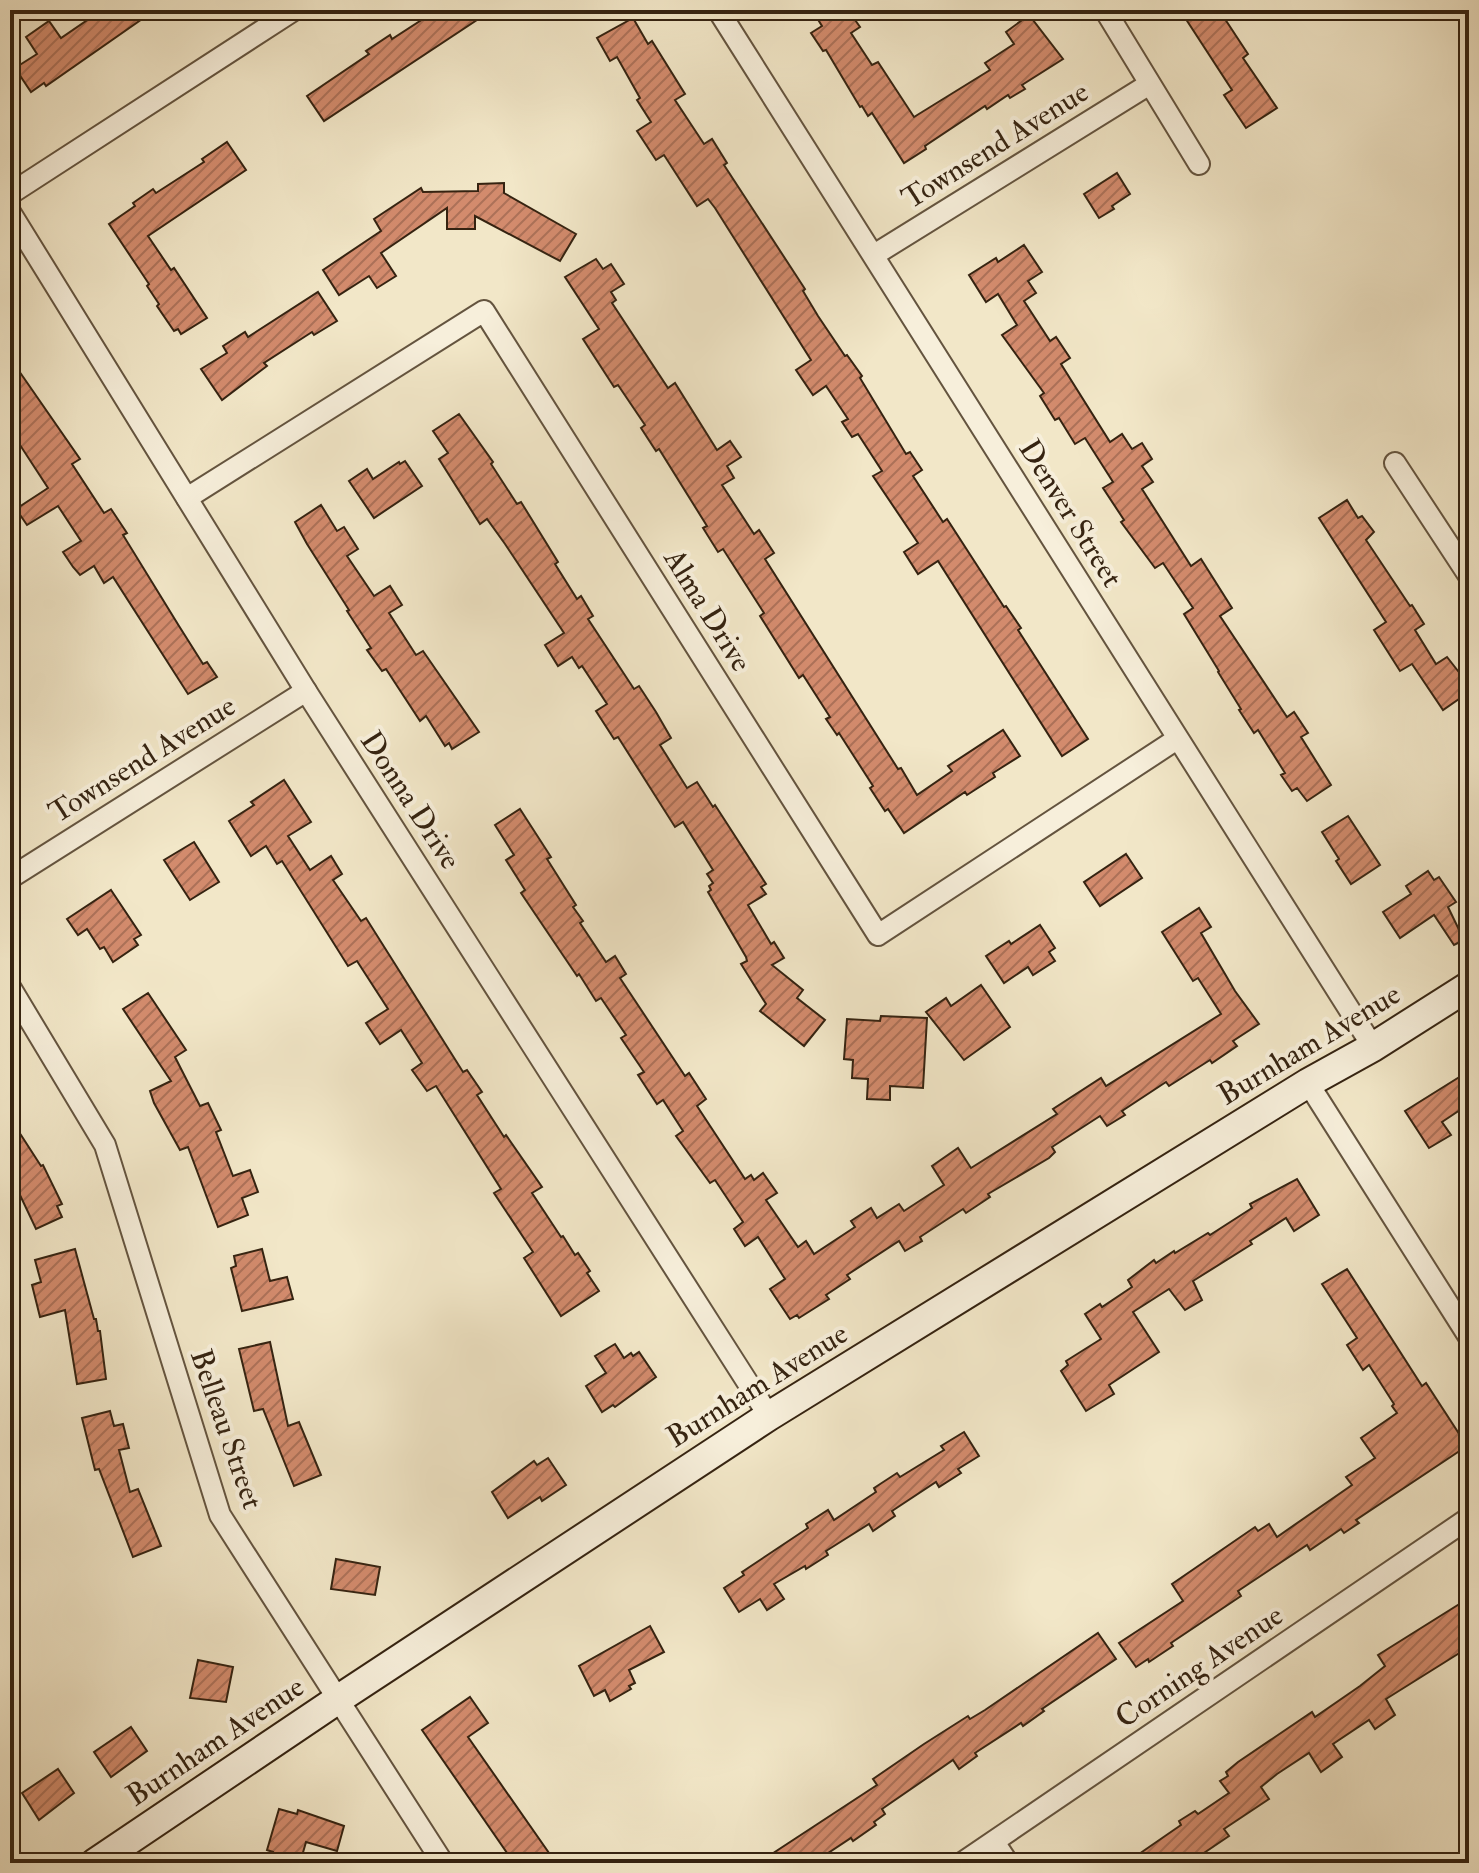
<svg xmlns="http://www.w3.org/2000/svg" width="1479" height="1873" viewBox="0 0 1479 1873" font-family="'IM FELL Double Pica',serif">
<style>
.building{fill:url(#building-hatch);stroke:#352311;stroke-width:2}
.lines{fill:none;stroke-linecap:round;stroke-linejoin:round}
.street-casing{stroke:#64543f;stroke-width:24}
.secondary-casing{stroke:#352311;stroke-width:32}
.street{stroke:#f7efdb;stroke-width:20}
.secondary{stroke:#f7efdb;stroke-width:28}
.labels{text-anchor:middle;stroke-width:8;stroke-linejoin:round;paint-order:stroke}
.street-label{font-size:30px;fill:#352311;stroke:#f7efdb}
</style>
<defs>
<pattern id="building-hatch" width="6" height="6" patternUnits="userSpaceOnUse" patternTransform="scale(2)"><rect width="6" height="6" fill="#d38b6d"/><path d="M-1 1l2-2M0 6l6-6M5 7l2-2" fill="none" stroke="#ac7158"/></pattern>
</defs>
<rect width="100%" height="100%" fill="#f2e7c8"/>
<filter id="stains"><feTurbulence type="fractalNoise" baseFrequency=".0025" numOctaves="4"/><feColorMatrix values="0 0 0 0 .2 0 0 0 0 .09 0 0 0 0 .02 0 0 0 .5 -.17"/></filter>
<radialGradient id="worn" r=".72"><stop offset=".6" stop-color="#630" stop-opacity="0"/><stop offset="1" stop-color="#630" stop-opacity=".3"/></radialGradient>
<g class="building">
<path d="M102,10H155L46,86L44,83L31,92L15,68L37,54L26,37L49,21L61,38Z"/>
<path d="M437,10H492L324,121L307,96L369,54L366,51L390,35L392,39Z"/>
<path d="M812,10H848L860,27L851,33L872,65L878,62L914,117L990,70L985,63L1014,44L1006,32L1029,15L1063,59L1022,85L1025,89L1010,98L1008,95L987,109L985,106L925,146L926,149L904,163L872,113L868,116L862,106L860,107L826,50L823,51L811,33L822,26Z"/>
<path d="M1180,10H1219L1248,54L1243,58L1277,108L1246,128L1224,95L1232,90Z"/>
<path d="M633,18L648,44L652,41L685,94L675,100L704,144L712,139L727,163L724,165L805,289L803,291L818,316L845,356L847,355L862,376L860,378L906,454L910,452L922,470L913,476L943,522L947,519L1004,607L1006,606L1021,628L1018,630L1088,739L1062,756L938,561L918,574L904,552L918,543L873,476L882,471L858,434L852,437L842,422L848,419L826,386L813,395L796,370L811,360L715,208L708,199L697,206L664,155L656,160L637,131L651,122L637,100L640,98L617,57L610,61L597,38Z"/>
<path d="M227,142L246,170L148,236L171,270L174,268L207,318L181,334L178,329L174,331L157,306L159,304L147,286L149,284L109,224L135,206L133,203L153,189L156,193L204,162L202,159Z"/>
<path d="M1117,173L1130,194L1112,206L1114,209L1099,218L1084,194Z"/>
<path d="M504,183V193L576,234L560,261L475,216V229H447V208L381,253L396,276L377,288L369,276L339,295L323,270L381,231L374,219L421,188L423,192L478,191V184Z"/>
<path d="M1024,245L1042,272L1028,281L1036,293L1024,301L1050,341L1056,337L1070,358L1061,364L1110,442L1122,434L1132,449L1142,443L1152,459L1142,466L1153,482L1142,489L1191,566L1201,559L1232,608L1220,616L1287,717L1294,712L1308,733L1301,737L1331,785L1307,801L1297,788L1292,791L1281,775L1285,773L1258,730L1254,733L1239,710L1241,709L1218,672L1219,671L1184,614L1193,608L1163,563L1155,568L1121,522L1124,520L1103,488L1113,482L1085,438L1075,444L1059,418L1055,420L1040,396L1044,393L1002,335L1017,325L998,294L986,302L969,275L996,258L998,262Z"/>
<path d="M596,259L603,269L611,264L624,284L611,292L616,300L612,303L668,388L675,383L717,450L730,441L741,457L727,466L734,478L722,485L754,534L759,530L774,553L765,559L898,769L901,768L917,795L952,771L948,766L1003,730L1020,756L993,773L995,777L967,795L965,792L904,833L888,809L885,811L870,788L873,786L839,733L837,735L826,719L830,717L803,675L799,678L760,616L764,613L748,588L723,549L718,552L703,528L707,526L659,449L656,451L641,428L645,425L618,385L614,387L583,339L599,329L565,277Z"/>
<path d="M318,292L337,321L314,335L312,332L264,363L267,366L222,400L201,369L227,353L223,346L245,332L248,337Z"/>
<path d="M10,358L80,459L72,464L104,513L111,509L127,533L123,535L179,626L203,664L207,662L217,677L188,694L113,577L104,583L94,566L80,575L73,567L63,552L81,541L58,506L27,525L16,509L48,488L20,445L10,451Z"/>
<path d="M459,414L493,462L491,464L517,504L521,502L558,562L555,564L577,599L581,596L593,616L588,619L634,689L639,686L656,712L671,738L660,745L687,788L697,782L713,807L715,805L766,884L761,887L766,894L748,905L771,944L774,942L784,958L772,965L803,990L797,998L825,1020L804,1046L760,1011L766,1004L741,964L747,961L746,957L708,892L711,890L709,886L713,883L707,874L713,870L683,822L675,827L618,737L614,739L596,711L607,704L582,666L579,668L572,657L558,666L545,645L564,633L505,544L487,519L480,524L439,459L448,453L433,431Z"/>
<path d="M405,461L422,486L374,518L349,481L367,469L373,479L399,462L400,464Z"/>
<path d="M1347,500L1358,518L1362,516L1374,532L1366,540L1410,606L1412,605L1424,624L1415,630L1436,664L1447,657L1469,685V692L1443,710L1412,664L1400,671L1374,630L1386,622L1319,518Z"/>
<path d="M321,505L337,531L344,527L358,549L347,556L374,596L390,586L402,605L389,613L416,655L423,651L479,732L452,749L449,743L445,746L426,716L420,721L386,669L382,671L367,650L371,648L347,611L349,610L307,544L295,522Z"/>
<path d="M284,780L311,822L288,836L310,870L331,856L342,874L333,880L361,921L366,918L463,1072L467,1070L482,1092L477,1095L504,1137L506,1135L542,1187L532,1193L561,1237L563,1236L575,1255L578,1253L590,1271L587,1273L599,1291L561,1316L524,1258L533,1252L494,1193L501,1189L436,1086L427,1091L412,1070L422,1063L401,1030L380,1044L366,1023L388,1009L357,961L348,966L282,861L277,864L266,846L251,856L229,821L254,805L251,802Z"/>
<path d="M520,809L551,857L547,859L576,905L573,907L583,921L580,923L606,962L615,956L626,974L620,978L685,1076L689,1073L706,1099L697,1106L745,1179L751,1175L754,1180L763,1173L777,1193L766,1200L798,1247L806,1241L814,1254L855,1227L851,1221L871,1208L877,1218L899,1204L904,1211L944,1185L932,1166L958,1148L971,1168L1057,1114L1053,1109L1101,1078L1106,1086L1221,1014L1198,978L1193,981L1162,932L1199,908L1211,927L1201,933L1235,991L1259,1024L1233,1041L1237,1046L1212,1063L1210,1060L1169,1086L1166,1082L1122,1111L1125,1115L1107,1126L1100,1116L1052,1147L1055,1152L1049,1158L988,1194L990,1197L966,1213L963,1209L920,1237L922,1241L905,1251L899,1241L847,1275L850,1279L826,1295L829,1299L799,1318L797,1315L790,1319L770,1289L785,1279L758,1237L745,1246L734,1229L743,1222L715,1180L710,1183L676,1136L683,1131L663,1100L657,1104L638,1075L644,1072L621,1038L626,1035L601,998L596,1001L579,974L577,976L521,893L525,890L506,860L514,855L495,825Z"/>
<path d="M1348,816L1380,865L1351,884L1336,861L1339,859L1322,832Z"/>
<path d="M194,842L219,882L190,900L164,860Z"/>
<path d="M1126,854L1142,878L1100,906L1084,882Z"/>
<path d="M1428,871L1434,880L1439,877L1456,902L1448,907L1464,940L1454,945L1434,915L1400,938L1383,912L1411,894L1406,886Z"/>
<path d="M111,890L141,935L134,939L138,945L113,962L104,947L100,949L87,929L78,935L67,919Z"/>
<path d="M1040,925L1055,948L1049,952L1055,961L1033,975L1028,967L1004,983L986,956L1009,941L1011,944Z"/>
<path d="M981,985L1010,1027L964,1060L926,1012L946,998L951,1006Z"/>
<path d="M148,993L186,1050L175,1057L200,1106L208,1103L221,1130L216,1132L233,1176L250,1170L258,1192L242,1198L248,1215L218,1227L188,1147L180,1150L154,1103L150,1091L171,1081L123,1009Z"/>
<path d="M881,1016L927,1018L923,1088L890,1086V1100L867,1099L868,1079L852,1078L853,1060L844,1059L847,1019L880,1021Z"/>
<path d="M1469,1071V1104L1442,1122L1451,1135L1429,1148L1405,1111Z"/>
<path d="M10,1118L41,1166L43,1165L62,1204L57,1206L62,1217L36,1229L10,1174Z"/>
<path d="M1297,1179L1319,1215L1294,1231L1286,1218L1250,1241L1252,1244L1193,1281L1202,1300L1185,1310L1169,1289L1133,1312L1159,1352L1109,1385L1114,1394L1086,1411L1061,1371L1068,1365L1066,1361L1101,1339L1085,1314L1100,1304L1102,1307L1132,1287L1128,1280L1154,1260L1156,1263L1174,1251L1175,1253L1208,1233L1210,1235L1252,1208L1250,1204Z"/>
<path d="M75,1249L94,1319H96L98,1331H100L106,1379L77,1384L65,1310L40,1317L32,1285L41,1282L35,1260Z"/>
<path d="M262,1249L270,1281L287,1277L293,1299L242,1311L231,1268L236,1266L234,1256Z"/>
<path d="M1347,1269L1422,1386L1426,1383L1467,1446L1356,1520L1359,1523L1344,1533L1341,1529L1310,1550L1307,1545L1238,1591L1241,1596L1171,1643L1173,1646L1149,1662L1148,1659L1136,1667L1119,1643L1183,1601L1172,1584L1255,1527L1258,1531L1269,1524L1277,1537L1352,1485L1346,1477L1375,1458L1361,1438L1397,1413L1392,1406L1394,1404L1369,1365L1363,1370L1347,1345L1357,1338L1322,1284Z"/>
<path d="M270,1342L288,1426L299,1422L321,1475L294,1486L263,1409L254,1411L239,1349Z"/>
<path d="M615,1344L624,1358L631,1353L633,1356L639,1352L656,1377L615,1407L613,1405L602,1412L586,1386L606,1373L595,1356Z"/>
<path d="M110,1411L114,1426L123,1424L129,1448L119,1450L130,1492L138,1489L161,1546L133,1557L99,1469L95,1470L82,1418Z"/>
<path d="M964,1432L979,1456L958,1469L961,1473L939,1487L936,1482L892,1511L895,1516L873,1531L869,1524L826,1551L828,1555L806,1569L805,1566L774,1584L784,1599L767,1610L760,1599L739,1612L724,1588L744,1575L742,1572L808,1528L806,1524L828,1510L834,1520L876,1492L874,1488L897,1473L900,1477L944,1450L941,1446Z"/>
<path d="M548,1458L566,1485L542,1501L540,1497L508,1518L492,1492L534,1461L537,1465Z"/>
<path d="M336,1559L380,1567L375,1595L331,1589Z"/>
<path d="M1469,1598V1647L1386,1699L1395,1715L1375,1729L1369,1720L1333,1744L1342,1757L1321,1772L1309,1753L1277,1774L1261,1787L1269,1799L1224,1829L1229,1836L1189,1863H1126L1181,1825L1179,1821L1195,1811L1198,1814L1229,1793L1220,1781L1228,1776L1226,1772L1238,1762L1312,1712L1315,1717L1360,1686L1385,1666L1378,1655Z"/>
<path d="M650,1626L664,1652L629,1670L635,1683L629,1686L631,1689L610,1701L605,1690L594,1696L579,1666Z"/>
<path d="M1098,1633L1116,1659L1042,1709L1044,1711L1023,1726L1021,1723L975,1753L977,1756L959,1769L953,1760L882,1809L885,1814L874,1822L876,1825L853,1841L851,1838L813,1863H758L877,1785L873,1779L924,1744L968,1716L970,1719L985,1710Z"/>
<path d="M198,1660L233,1667L226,1702L190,1698Z"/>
<path d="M470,1697L488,1723L468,1737L556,1863H514L422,1730Z"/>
<path d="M131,1727L147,1751L111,1777L94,1752Z"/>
<path d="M58,1769L74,1793L39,1820L22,1793Z"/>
<path d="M279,1809L297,1814L298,1810L344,1826L337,1851L306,1842L300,1863H270L273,1852L267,1850Z"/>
</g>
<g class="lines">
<defs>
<g id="street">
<path d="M718,10L1373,1047"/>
<path d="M1105,10L1199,164"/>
<path d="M10,194L294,10"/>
<path d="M10,212L306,691L769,1416"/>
<path d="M874,255L1148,85"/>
<path d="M1395,463L1469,576"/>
<path d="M187,498L484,311L878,935L1177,739"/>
<path d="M10,878L306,691"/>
<path d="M10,987L105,1145L220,1515L443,1863"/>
<path d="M1308,1083L1469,1337"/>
<path d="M994,1842L1008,1863"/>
<path d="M962,1863L1469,1518"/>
</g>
<path id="secondary" d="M95,1863L337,1700L769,1416L1308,1083L1373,1047L1469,986"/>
</defs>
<use href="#street" class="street-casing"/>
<use href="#secondary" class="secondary-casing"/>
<use href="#street" class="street"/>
<use href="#secondary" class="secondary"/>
</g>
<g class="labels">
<g class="street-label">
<text transform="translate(995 145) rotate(-32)" y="10">Townsend Avenue</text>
<text transform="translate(1071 513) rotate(58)" y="10">Denver Street</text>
<text transform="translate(708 610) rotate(58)" y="10">Alma Drive</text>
<text transform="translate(142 759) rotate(-32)" y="10">Townsend Avenue</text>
<text transform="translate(411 800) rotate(57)" y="10">Donna Drive</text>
<text transform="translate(1309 1044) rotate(-31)" y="10">Burnham Avenue</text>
<text transform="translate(757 1385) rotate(-32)" y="10">Burnham Avenue</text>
<text transform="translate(227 1429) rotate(71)" y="10">Belleau Street</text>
<text transform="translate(1199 1666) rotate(-34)" y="10">Corning Avenue</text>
<text transform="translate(215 1741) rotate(-34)" y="10">Burnham Avenue</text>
</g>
</g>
<rect width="1479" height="1873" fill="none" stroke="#f2e7c8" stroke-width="40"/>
<rect x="12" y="12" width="1455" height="1849" fill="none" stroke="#352311" stroke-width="4"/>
<rect x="20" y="20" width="1439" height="1833" fill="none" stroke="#352311" stroke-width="2"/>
<rect width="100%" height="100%" filter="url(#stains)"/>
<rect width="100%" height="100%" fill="url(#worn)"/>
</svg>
